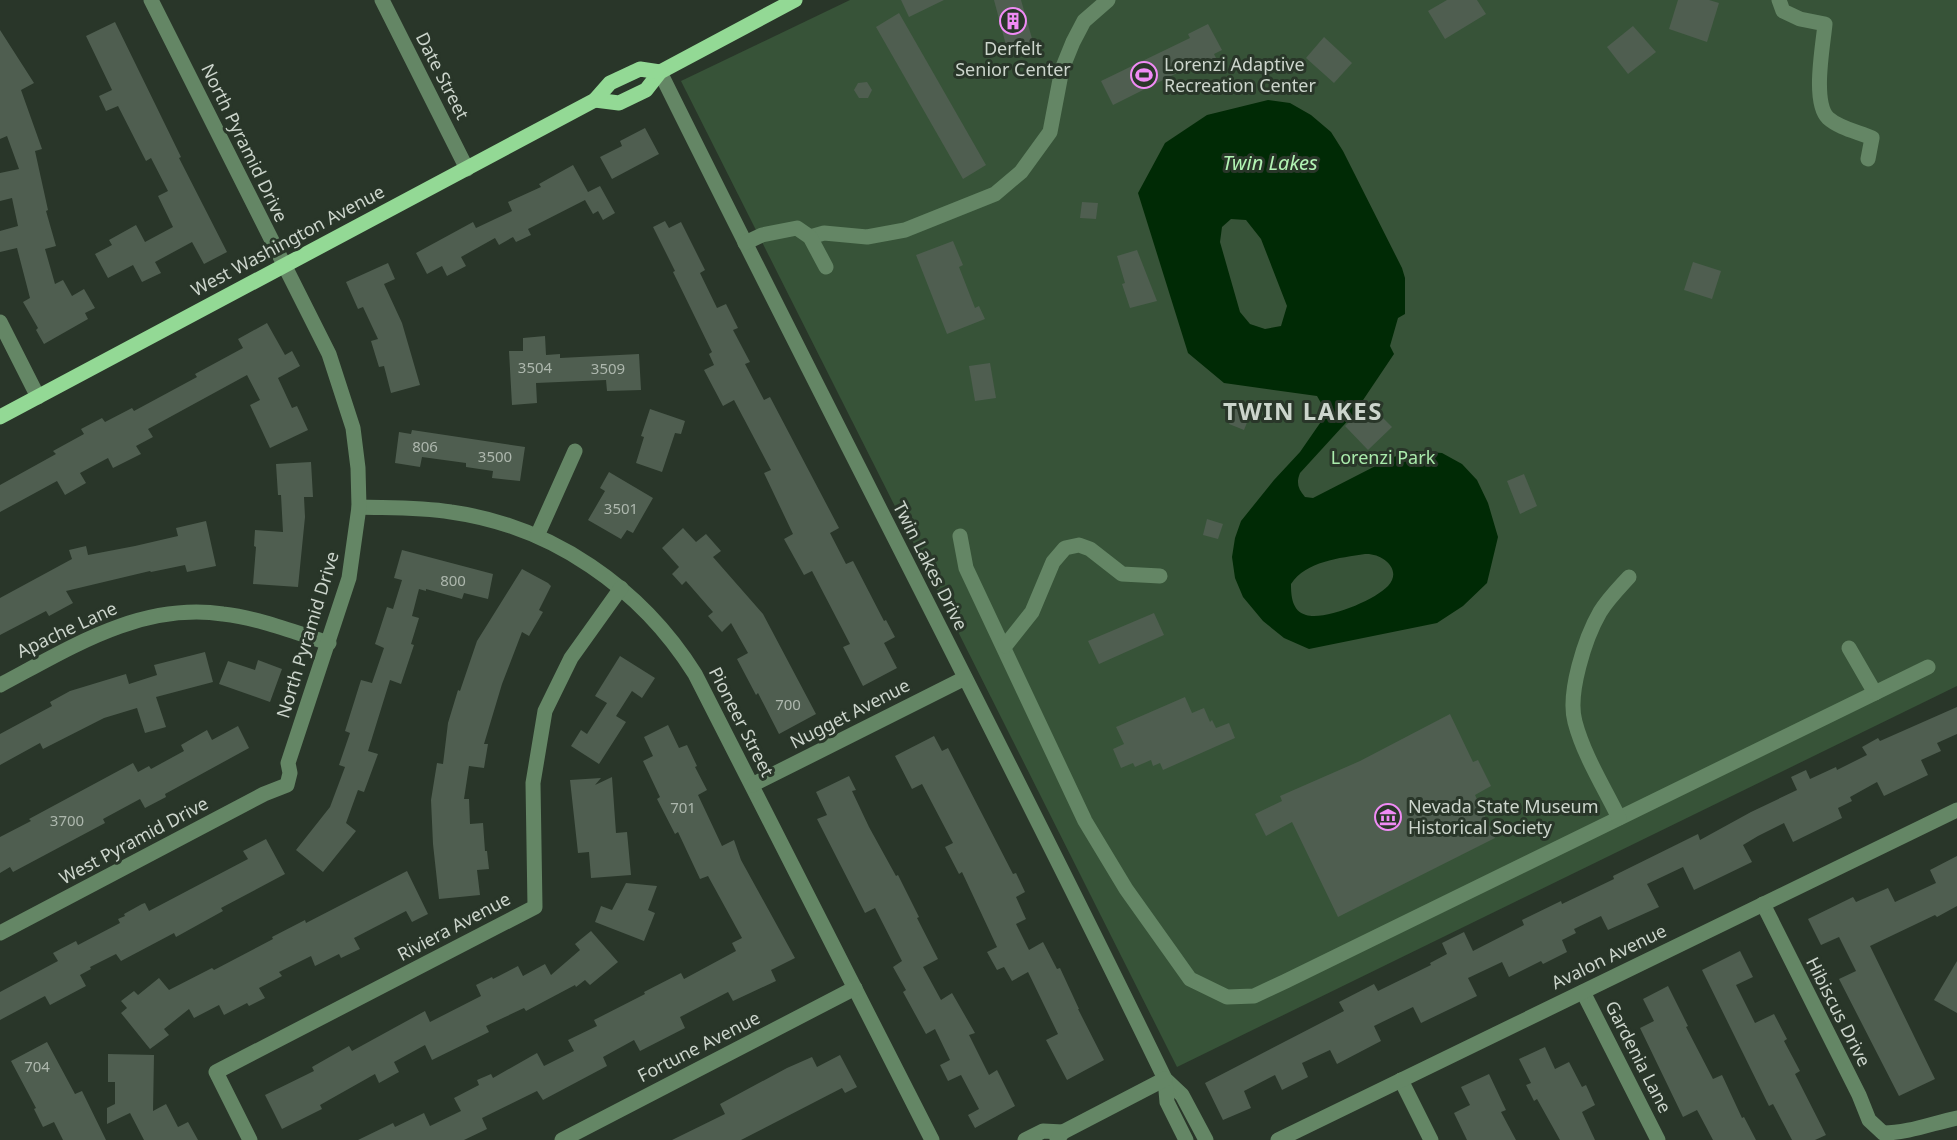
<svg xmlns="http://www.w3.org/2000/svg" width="1957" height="1140" viewBox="0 0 1957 1140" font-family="'Noto Sans',sans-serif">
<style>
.green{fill:#375338}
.water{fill:#002a05;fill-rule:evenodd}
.building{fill:#4f5e50}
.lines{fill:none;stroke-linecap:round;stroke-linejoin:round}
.minor{stroke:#648665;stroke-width:15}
.major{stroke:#93d995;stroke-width:15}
.labels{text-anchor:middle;stroke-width:6;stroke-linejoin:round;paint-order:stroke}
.number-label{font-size:15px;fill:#adb7ad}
.poi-label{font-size:18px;fill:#ccd5cc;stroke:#293629;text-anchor:start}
.street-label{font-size:18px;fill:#ccd5cc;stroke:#293629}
.park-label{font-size:18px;fill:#aaebac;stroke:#293629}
.water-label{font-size:20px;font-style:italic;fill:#b2f4b4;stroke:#293629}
.district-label{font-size:24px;font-weight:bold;letter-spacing:1.5px;fill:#ccd5cc;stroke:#293629}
</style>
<rect width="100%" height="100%" fill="#293629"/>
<path class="green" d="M850,0H1957V686L1177,1067L681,81Z"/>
<path class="water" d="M1268,100L1290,103L1311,115L1331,132L1343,151L1402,268L1405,278V314L1398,318L1390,346L1394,354L1353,415L1300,473C1296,483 1298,489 1305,497L1313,498L1393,457L1417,451L1442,453L1462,464L1477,480L1488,503L1498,537L1487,583L1463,606L1437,623L1309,649L1284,638L1263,621L1243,597L1235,578L1232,557L1235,538L1241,521L1274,480L1300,452L1327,413L1317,396L1224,383L1188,353L1138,193L1165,143L1207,115ZM1231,219L1246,220L1261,239L1287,306L1281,326L1265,329L1250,324L1240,312L1220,242L1222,227ZM1365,554C1383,553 1403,570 1388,586C1375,600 1325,621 1306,615C1292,611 1291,596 1291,584C1306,561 1340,558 1365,554Z"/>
<g class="building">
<path d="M901,0H944L909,17Z"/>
<path d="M994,0H1021L1033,42L1007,49Z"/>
<path d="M1447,0H1477L1486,14L1445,39L1428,11Z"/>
<path d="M1678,0H1709L1719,3L1707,42L1669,29Z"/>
<path d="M899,13L986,165L963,179L876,27Z"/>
<path d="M115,22L181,157L179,158L227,252L204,264L192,242L155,262L161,273L142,282L133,265L108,278L95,254L112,245L109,240L136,225L145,242L173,227L158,196L168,191L151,158L146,161L118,106L106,111L99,96L112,90L86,36Z"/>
<path d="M1208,24L1222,50L1214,54L1216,58L1203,65L1201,61L1113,105L1101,81L1190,38L1188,34Z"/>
<path d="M1633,26L1656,52L1628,74L1607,47Z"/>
<path d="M0,30L34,83L21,90L42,149L35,151L48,210L46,211L56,246L45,249L55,284L63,280L72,296L84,289L95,308L85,313L88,319L44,344L36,330L38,328L23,302L30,298L17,248L0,252V231L18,226L12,198L0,201V173L19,169L7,136L0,139Z"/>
<path d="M1324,37L1352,63L1334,83L1306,58Z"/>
<path d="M867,82L872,90L868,98H859L854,90L858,83Z"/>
<path d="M645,128L659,154L612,179L600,157L622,146L620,141Z"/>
<path d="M573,165L588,192L600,186L615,213L603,220L598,211L593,214L585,200L528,229L531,235L516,242L513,237L499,245L495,238L461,257L466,266L447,276L442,266L427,274L416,253L473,222L476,228L512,211L508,202L541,187L539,184Z"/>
<path d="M1082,202L1098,203L1096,219L1080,218Z"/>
<path d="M665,221L669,228L681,222L705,270L700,273L717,308L726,304L738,328L733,330L750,362L745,364L764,400L770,397L839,528L830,533L846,564L853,561L884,621L886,620L895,637L884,643L897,668L863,686L843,647L850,644L812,571L804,575L784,539L793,534L764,473L771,470L734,400L723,406L704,370L714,365L709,354L712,352L673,272L675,271L653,227Z"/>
<path d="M953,241L963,265L959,267L975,308L979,306L985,319L947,334L916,255Z"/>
<path d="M1137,250L1157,301L1130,308L1122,284L1125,283L1117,256Z"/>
<path d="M1693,262L1721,271L1712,299L1684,290Z"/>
<path d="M388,263L395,279L384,284L402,323L420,385L391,393L384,366L379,367L371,341L378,339L363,307L358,309L346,282Z"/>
<path d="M267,323L285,355L292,351L300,366L278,378L292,408L297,406L308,430L270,448L250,405L260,400L247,375L148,429L153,437L136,446L141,454L113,468L108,458L80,473L86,483L65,495L57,481L0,512V485L56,454L53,451L84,434L81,429L102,418L105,422L132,408L134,411L197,377L195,374L243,348L238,339Z"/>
<path d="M545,336L546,355L560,354V358L639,354L641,390L607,391L606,380L536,383L537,403L512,405L509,351H523V338Z"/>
<path d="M990,363L996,398L975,401L969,366Z"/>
<path d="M1369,404L1392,427L1368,450L1345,426Z"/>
<path d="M1235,408L1250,415L1244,430L1229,424Z"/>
<path d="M650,409L685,421L681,434L675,433L662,472L636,463L644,437L641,436Z"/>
<path d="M412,430L525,447L520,481L492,478L493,471L466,467V463L422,457L420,467L395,463L399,432L411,434Z"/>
<path d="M311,462L313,497H304L305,517L298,587L253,584L256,547L254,546L255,530L283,532L281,495H278L276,464Z"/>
<path d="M609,472L653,498L633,533L627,530L621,539L588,520L605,491L600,488Z"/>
<path d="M1524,474L1537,506L1520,514L1507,481Z"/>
<path d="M1207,519L1223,524L1218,539L1203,535Z"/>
<path d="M206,521L216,566L187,572L185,565L151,572L150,571L66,591L73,603L49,616L46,611L0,635V598L72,559L69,550L86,546L88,555L135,546L178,536L176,528Z"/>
<path d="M683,528L696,542L706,534L721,551L713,557L763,614L816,714L779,734L758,693L756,695L737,659L748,653L731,623L722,632L708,616L713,612L686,581L682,585L672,574L679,567L662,548Z"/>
<path d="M402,550L493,574L488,599L464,593L462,599L426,589V591L419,589L412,616L419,618L411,644L414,645L401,684L390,680L368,751L378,754L364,792L358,790L346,823L356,831L323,872L296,850L330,807L345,767L339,765L350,733L345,731L361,680L372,683L384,648L375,644L387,607L393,609L402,580L394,578Z"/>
<path d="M522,569L548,583L551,586L539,610L543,612L529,636L522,632L502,684L484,744H488L484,768L469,766L464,799H469L470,824L483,823L485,851H487L489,869L477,870L480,895L439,899L433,844L431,800L437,763L443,764L448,723L458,690L460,691L477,641Z"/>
<path d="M1154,613L1164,635L1099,664L1088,641Z"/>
<path d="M205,652L213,682L156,697L166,727L145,733L137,708L104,718L43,749L40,743L0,765V734L52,706L50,702L70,691L126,674L129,684L157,675L154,665Z"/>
<path d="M620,656L655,678L642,698L632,691L616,716L626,722L599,764L571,746L581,730L587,734L607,703L595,696Z"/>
<path d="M258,660L282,669L270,702L219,684L228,661L255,670Z"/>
<path d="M1185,697L1192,713L1204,708L1210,722L1212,720L1216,728L1229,723L1235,738L1163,770L1160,763L1153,766L1151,760L1135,767L1133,763L1121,768L1113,749L1124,744L1116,727Z"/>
<path d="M1957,707V734L1937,743L1941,751L1921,760L1928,775L1884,796L1877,782L1850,797L1852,801L1838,808L1842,818L1793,842L1784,823L1758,836L1743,845L1752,862L1694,890L1683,867L1647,884L1659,907L1608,930L1601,916L1574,929L1576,933L1562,940L1567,952L1543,964L1541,961L1509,977L1502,962L1468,978L1477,996L1421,1023L1413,1007L1374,1026L1381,1041L1337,1064L1330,1050L1302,1063L1308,1077L1282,1090L1275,1075L1244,1091L1251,1108L1223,1120L1205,1083L1344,1011L1339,1002L1374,984L1378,991L1431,965L1430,963L1447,954L1442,943L1464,932L1473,951L1524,925L1522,920L1561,901L1562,904L1614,879L1613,876L1698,834L1700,840L1751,812L1797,790L1791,777L1806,770L1810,779L1836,767L1837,770L1867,755L1862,747L1878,738L1880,741Z"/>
<path d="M1450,714L1473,762L1478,760L1491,786L1475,795L1495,838L1338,917L1292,822L1266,836L1255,814L1282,801L1280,796L1360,761Z"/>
<path d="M668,725L679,748L687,745L697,766L695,767L707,790L698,795L722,846L734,840L741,860L795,958L771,970L776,981L733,1001L728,992L680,1017L685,1028L640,1051L634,1040L603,1057L607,1066L543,1100L537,1091L482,1118L487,1129L464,1140H358L393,1123L395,1127L424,1113L430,1126L461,1111L454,1098L479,1085L477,1080L491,1074L493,1078L537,1053L544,1066L574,1051L568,1040L597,1026L594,1020L645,994L644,992L681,973L684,979L736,951L732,943L742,938L708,876L700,879L678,832L675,834L657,799L660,797L643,761L653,756L644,737Z"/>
<path d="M238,726L249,748L165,794L166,797L145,808L140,799L103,819L105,823L13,872L10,867L0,873V837L31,821L29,819L133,763L138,772L149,766L151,769L184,751L181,745L207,730L212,740Z"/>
<path d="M934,736L942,751L948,748L1013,874L1016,873L1025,892L1016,897L1026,919L1016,924L1029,950L1043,942L1057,969L1060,968L1079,1009H1078L1104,1060L1067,1080L1046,1040L1058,1034L1028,972L1012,981L1004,967L997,970L987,952L997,947L962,872L959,874L945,847L953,843L922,784L912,789L895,756Z"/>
<path d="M849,776L856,790L852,791L869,827L896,876L898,875L919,917L917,918L938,959L923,967L941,1000L952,993L975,1033L969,1035L989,1075L997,1070L1015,1106L975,1128L968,1115L979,1109L961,1075L948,1081L940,1065L950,1060L935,1029L926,1034L903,992L906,990L893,967L902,961L875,908L865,913L817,819L827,815L816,792Z"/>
<path d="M612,777L616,833L627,832L631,875L591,878L589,852L578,853L570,780L601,778L595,785Z"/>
<path d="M266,839L285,874L221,908L223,911L176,937L174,933L121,961L116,954L90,967L91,969L80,975L86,986L50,1005L45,996L0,1020V992L58,961L53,953L76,941L78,945L120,923L118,919L125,916L124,914L142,904L145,903L149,911L206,881L248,859L243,851Z"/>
<path d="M1957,856V906L1937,917L1935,915L1870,946L1935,1079L1899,1096L1839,979L1856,971L1839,937L1821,945L1808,919L1853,897L1856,902L1888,888L1895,902L1936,883L1930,870Z"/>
<path d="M407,871L428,914L412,922L406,911L354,938L360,949L341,958L339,954L315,966L311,956L279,972L282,976L259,988L265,998L249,1006L247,1003L224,1015L219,1005L194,1018L189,1009L164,1029L169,1035L150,1049L121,1013L127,1008L121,1001L134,991L138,995L159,978L169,990L212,968L214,970L273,939L272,937L305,920L306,923Z"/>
<path d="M626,883L657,886L648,910L655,913L644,941L595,922L601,906L612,910Z"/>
<path d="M591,931L618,962L590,985L585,980L576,987L575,985L526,1011L524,1008L486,1026L489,1032L432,1060L425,1045L394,1062L399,1072L379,1083L375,1074L320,1105L322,1109L282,1129L265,1095L314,1071L312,1067L349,1046L352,1051L425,1011L430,1022L481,996L476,985L492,977L493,979L518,966L523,976L545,964L551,975L580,950L575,944Z"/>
<path d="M1740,951L1753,977L1736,985L1755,1023L1774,1014L1787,1039L1784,1041L1800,1071L1795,1074L1826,1135L1815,1140H1792L1773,1104L1769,1106L1702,970Z"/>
<path d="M1957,961V1013L1934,1000Z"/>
<path d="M1668,986L1688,1026L1686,1027L1713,1079L1722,1075L1742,1118L1744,1117L1756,1140H1713L1697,1110L1683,1117L1640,1028L1654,1021L1643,999Z"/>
<path d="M47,1042L75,1094L82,1091L106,1140H63L54,1122L43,1127L34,1109L36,1108L11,1061Z"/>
<path d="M1545,1047L1555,1069L1569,1062L1582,1087L1586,1085L1595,1105L1582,1112L1595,1140H1560L1537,1099L1534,1101L1526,1085L1531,1083L1519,1059Z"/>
<path d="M108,1054L154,1055L153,1111L166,1104L178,1127L188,1122L198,1140H144L130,1113L107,1124V1108L115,1104V1082H108Z"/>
<path d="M840,1055L857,1087L845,1093L842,1088L741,1140H672L725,1114L720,1104L787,1068L812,1057L817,1067Z"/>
<path d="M1489,1074L1506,1110L1501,1112L1516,1140H1467L1454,1113L1470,1105L1461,1087Z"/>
</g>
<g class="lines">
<g class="minor">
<path d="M382,0L467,169"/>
<path d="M1779,0L1783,11L1800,19L1825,24C1823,46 1812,102 1828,118C1839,128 1858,132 1872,138L1868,159"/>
<path d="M660,72C826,408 1001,741 1165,1079L1182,1095L1206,1140"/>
<path d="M810,237L824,233L867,237L905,230L995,194L1021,172L1050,132L1062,69L1073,42L1084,21L1108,0"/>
<path d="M745,243L762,235L797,228L810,237L826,267"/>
<path d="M0,322L38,397"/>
<path d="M359,507C389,508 420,507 451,512C552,526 641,588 695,674L932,1140"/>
<path d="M537,536L575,451"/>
<path d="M960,536L966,568L1085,821L1126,889L1190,979L1227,997L1254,996L1286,981L1928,667"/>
<path d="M1005,646L1032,612L1053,562L1065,548L1079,545L1090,549L1122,574L1160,576"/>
<path d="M1849,648L1875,693"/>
<path d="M0,685C70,648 140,602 223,614C259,618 294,632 329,643"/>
<path d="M752,785L965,678"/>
<path d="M1619,818C1604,787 1584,756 1575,722C1567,694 1585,638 1600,612C1608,599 1619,588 1629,577"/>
<path d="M1763,904L1859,1095L1869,1120L1883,1133C1908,1133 1933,1123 1957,1118"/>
<path d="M0,933L264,794L287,785L290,773L288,763L349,578L359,507L358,468L353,428L329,354L151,0"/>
<path d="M1583,992L1658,1140"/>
<path d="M1165,1079L1167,1102L1186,1140"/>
<path d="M1401,1080L1431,1140"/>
<path d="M250,1140L216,1072L535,907L533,783L545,711L571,658L621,588"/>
<path d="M562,1140L855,988"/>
<path d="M1025,1140L1043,1131L1063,1132"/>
<path d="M1057,1140L1063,1132L1165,1079"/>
<path d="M1278,1140L1957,810"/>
</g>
<g class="major">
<path d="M595,100L619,103L646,90L660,72L795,0"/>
<path d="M0,417L595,100L610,83L640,69L660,72"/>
</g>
</g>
<defs>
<symbol id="building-ring" viewBox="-11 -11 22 22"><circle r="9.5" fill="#293629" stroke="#f08bf5" stroke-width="1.5"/><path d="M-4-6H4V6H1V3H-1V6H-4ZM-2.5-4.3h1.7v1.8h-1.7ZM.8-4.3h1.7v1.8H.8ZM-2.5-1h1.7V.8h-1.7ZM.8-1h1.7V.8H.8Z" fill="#f08bf5"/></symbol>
<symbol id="stadium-ring" viewBox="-11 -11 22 22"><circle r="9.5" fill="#293629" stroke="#f08bf5" stroke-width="1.5"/><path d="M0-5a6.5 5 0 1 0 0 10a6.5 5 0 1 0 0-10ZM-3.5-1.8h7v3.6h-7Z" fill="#f08bf5"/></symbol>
<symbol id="museum-ring" viewBox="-11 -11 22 22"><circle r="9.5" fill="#293629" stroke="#f08bf5" stroke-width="1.5"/><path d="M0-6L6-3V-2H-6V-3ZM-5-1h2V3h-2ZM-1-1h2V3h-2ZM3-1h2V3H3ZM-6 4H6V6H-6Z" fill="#f08bf5"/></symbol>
</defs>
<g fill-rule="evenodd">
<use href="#building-ring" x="998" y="6" width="30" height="30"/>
<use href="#stadium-ring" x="1129" y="60" width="30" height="30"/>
<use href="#museum-ring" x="1373" y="802" width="30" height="30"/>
</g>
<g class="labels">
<g class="number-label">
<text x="535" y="373">3504</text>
<text x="608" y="374">3509</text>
<text x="425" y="452">806</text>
<text x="495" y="462">3500</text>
<text x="621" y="514">3501</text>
<text x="453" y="586">800</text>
<text x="788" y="710">700</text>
<text x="683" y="813">701</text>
<text x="67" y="826">3700</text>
<text x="37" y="1072">704</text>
</g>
<g class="poi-label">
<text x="1013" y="55" text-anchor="middle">Derfelt<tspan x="1013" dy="21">Senior Center</tspan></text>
<text x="1164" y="71">Lorenzi Adaptive<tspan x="1164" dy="21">Recreation Center</tspan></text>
<text x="1408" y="813">Nevada State Museum<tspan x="1408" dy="21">Historical Society</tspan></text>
</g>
<g class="street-label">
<text transform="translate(442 76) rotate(63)" y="6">Date Street</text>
<text transform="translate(244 143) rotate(64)" y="6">North Pyramid Drive</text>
<text transform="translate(288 241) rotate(-28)" y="6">West Washington Avenue</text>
<text transform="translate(930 566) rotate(63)" y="6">Twin Lakes Drive</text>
<text transform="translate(67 630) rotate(-25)" y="6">Apache Lane</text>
<text transform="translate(308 635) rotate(-73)" y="6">North Pyramid Drive</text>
<text transform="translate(850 714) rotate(-27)" y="6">Nugget Avenue</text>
<text transform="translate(741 722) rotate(63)" y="6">Pioneer Street</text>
<text transform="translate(134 841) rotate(-28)" y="6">West Pyramid Drive</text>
<text transform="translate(454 927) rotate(-28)" y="6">Riviera Avenue</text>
<text transform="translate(1609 957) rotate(-26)" y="6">Avalon Avenue</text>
<text transform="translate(1838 1012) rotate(63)" y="6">Hibiscus Drive</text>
<text transform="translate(699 1047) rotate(-27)" y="6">Fortune Avenue</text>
<text transform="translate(1638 1057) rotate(63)" y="6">Gardenia Lane</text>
</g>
<g class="park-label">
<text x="1383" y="464">Lorenzi Park</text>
</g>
<g class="water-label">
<text x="1270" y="170">Twin Lakes</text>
</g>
<g class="district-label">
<text x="1303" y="420">TWIN LAKES</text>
</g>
</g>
</svg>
